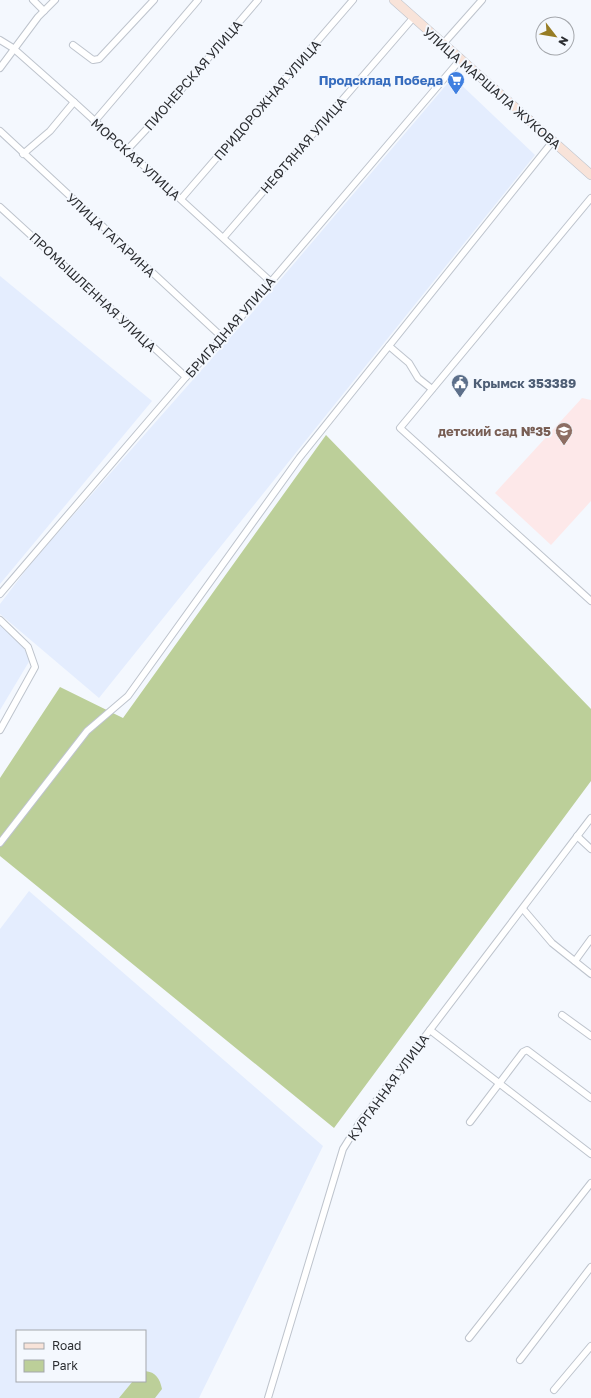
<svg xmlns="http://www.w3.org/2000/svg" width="591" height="1398" viewBox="0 0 591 1398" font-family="'Golos Text',sans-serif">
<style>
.built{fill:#e4edfe;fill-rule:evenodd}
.education{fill:#fde8e9}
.green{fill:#bccf99}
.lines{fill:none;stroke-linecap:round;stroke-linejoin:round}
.minor-casing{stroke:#bec4cd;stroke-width:8}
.secondary-casing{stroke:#bec4cd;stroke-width:10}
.minor{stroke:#fff;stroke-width:6}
.secondary{stroke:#f8e3d9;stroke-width:9}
.labels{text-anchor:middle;stroke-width:4;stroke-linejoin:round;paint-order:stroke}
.street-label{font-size:13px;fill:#2c2e32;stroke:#f4f8fe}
.shop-label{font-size:13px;font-weight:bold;fill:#366cbe;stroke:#f4f8fe;text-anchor:end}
.service-label{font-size:13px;font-weight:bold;fill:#4e5e75;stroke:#f4f8fe;text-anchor:start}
.education-label{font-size:13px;font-weight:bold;fill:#785e54;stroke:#f4f8fe;text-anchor:end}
</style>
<rect width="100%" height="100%" fill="#f4f8fe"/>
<g class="built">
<path d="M453,77L535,155L99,698L0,614V604L32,562L251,314Z"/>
<path d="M0,276L152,401L0,584Z"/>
<path d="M0,624L20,641L30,660L0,710Z"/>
<path d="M29,891L323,1146L199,1398H0V929ZM17,1331H145V1381H17Z"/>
</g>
<path class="education" d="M582,398L591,400V501L551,545L495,493Z"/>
<g class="green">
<path d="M326,435L591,709V781L334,1128L0,856V778L60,687L123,718Z"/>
<path d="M145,1371C156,1372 160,1379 162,1389L155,1398H119L133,1381H145Z"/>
</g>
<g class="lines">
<defs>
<g id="minor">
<path d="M33,0L44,11"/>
<path d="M0,40L13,48L74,102L270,281"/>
<path d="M443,44L482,0"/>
<path d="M73,45L93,60L99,59L154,0"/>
<path d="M0,68L38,17L55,0"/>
<path d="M94,122L198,0"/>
<path d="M0,131L223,338"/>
<path d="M127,150L156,119L258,0"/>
<path d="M23,154L50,131L74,102"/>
<path d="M591,198L400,428L591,601"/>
<path d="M181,199L353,0"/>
<path d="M0,207L186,377"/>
<path d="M224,237L413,18"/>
<path d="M389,346L409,363L418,378L432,389"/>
<path d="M0,594L186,377L223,338L460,60"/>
<path d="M0,620L28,647L35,667L0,730"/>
<path d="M577,836L591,849"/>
<path d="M0,843L87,731L128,696L300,457L553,141"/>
<path d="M523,909L552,943L591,974"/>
<path d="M575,961L591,939"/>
<path d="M562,1015L591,1036"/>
<path d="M430,1030L591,1154"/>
<path d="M470,1122L523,1052L527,1050L591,1098"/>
<path d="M469,1338L591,1183"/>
<path d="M520,1360L591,1267"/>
<path d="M554,1390L591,1346"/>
<path d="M268,1398L343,1149L360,1122L591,818"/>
</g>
<path id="secondary" d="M394,0L591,175"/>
</defs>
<use href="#minor" class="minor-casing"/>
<use href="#secondary" class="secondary-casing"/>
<use href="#minor" class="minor"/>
<use href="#secondary" class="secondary"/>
</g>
<defs>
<symbol id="supermarket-pin" viewBox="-11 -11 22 30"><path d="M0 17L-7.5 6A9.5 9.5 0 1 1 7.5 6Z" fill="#3f7fe0" stroke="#f4f8fe"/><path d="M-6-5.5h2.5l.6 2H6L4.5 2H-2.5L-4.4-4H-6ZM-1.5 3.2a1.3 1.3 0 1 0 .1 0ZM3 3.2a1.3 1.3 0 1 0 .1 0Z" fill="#fff"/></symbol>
<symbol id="civic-pin" viewBox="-11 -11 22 30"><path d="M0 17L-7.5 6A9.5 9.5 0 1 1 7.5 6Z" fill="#5c6f8a" stroke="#f4f8fe"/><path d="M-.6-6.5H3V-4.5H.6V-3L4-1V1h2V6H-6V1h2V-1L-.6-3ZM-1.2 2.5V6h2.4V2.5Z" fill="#fff"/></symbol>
<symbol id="school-pin" viewBox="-11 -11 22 30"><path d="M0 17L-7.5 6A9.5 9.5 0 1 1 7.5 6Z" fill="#8d6e63" stroke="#f4f8fe"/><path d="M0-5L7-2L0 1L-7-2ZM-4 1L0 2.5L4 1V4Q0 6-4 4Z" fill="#fff"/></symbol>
</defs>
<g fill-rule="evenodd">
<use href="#supermarket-pin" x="446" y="70" width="20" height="27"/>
<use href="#civic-pin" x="450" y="373" width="20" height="27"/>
<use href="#school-pin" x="554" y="421" width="20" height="27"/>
</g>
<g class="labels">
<g class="street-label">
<text transform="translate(193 75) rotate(-49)" y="5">ПИОНЕРСКАЯ УЛИЦА</text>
<text transform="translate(492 88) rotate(41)" y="5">УЛИЦА МАРШАЛА ЖУКОВА</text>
<text transform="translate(267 100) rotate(-49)" y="5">ПРИДОРОЖНАЯ УЛИЦА</text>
<text transform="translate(303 145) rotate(-49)" y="5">НЕФТЯНАЯ УЛИЦА</text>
<text transform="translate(136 159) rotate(42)" y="5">МОРСКАЯ УЛИЦА</text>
<text transform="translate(111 235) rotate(43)" y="5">УЛИЦА ГАГАРИНА</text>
<text transform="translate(93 292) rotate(43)" y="5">ПРОМЫШЛЕННАЯ УЛИЦА</text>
<text transform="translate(230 327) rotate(-49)" y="5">БРИГАДНАЯ УЛИЦА</text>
<text transform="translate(388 1087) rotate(-54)" y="5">КУРГАННАЯ УЛИЦА</text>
</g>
<g class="shop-label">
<text x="443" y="85">Продсклад Победа</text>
</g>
<g class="service-label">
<text x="473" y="388">Крымск 353389</text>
</g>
<g class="education-label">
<text x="551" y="436">детский сад №35</text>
</g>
</g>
<rect x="16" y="1330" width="130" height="52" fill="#f4f8fe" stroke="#a4a7ac"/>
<rect x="24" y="1343" width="20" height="6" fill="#f8e3d9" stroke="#a4a7ac"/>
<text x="52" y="1350" font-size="12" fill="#2c2e32">Road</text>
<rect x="24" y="1360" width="20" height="12" fill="#bccf99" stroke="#a4a7ac"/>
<text x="52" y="1370" font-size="12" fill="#2c2e32">Park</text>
<g transform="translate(555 36) rotate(121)"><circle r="19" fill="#f4f8fe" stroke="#a4a7ac"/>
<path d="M0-3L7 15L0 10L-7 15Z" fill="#977d25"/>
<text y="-6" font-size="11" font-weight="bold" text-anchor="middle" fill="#2c2e32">N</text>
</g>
</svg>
